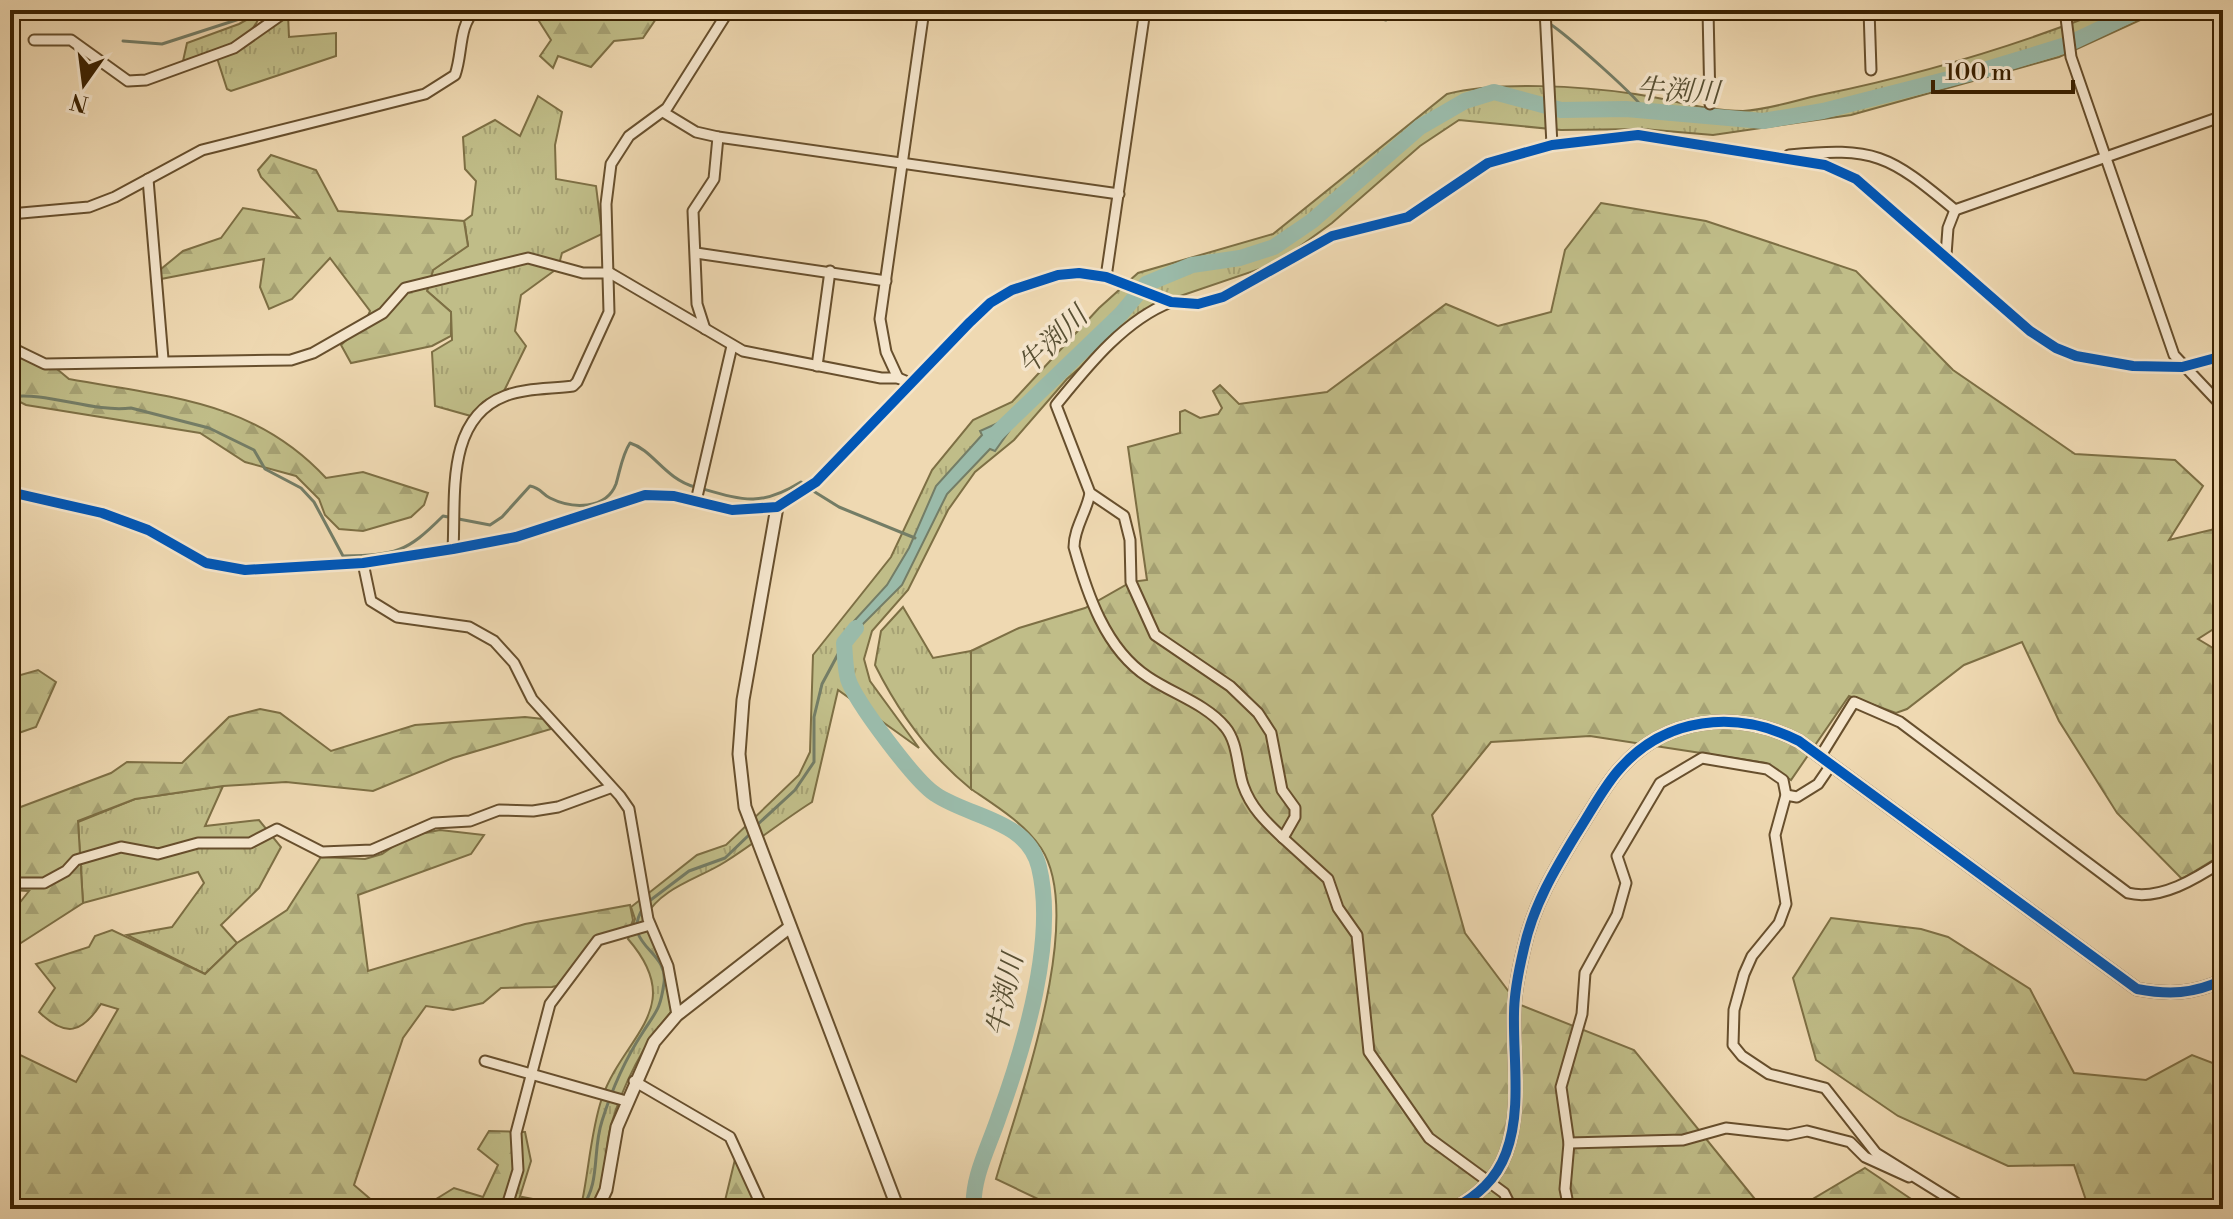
<svg xmlns="http://www.w3.org/2000/svg" width="2233" height="1219" viewBox="0 0 2233 1219" font-family="'Libre Bodoni','Noto Serif JP',serif">
<style>
.grass{fill:url(#grass-tufts);stroke:#7d6f44;stroke-width:2}
.forest{fill:url(#forest-firs);stroke:#7d6f44;stroke-width:2}
.water{fill:#9abaa9;stroke:#747d66;stroke-width:2}
.lines{fill:none;stroke-linecap:round;stroke-linejoin:round}
.stream{stroke:#747d66;stroke-width:3}
.river{stroke:#9abaa9;stroke-width:16}
.minor-casing{stroke:#674f2d;stroke-width:13}
.tertiary-casing{stroke:#674f2d;stroke-width:15}
.minor{stroke:#f5e6cd;stroke-width:9}
.tertiary{stroke:#f5e6cd;stroke-width:11}
.cycleway-casing{stroke:#f5e6cd;stroke-width:15}
.cycleway{stroke:#0057b8;stroke-width:10}
.labels{text-anchor:middle;stroke-width:7;stroke-linejoin:round;paint-order:stroke}
.water-label{font-size:28px;font-style:italic;fill:#574f33;stroke:#f5e6cd}
</style>
<defs>
<pattern id="grass-tufts" width="24" height="20" patternUnits="userSpaceOnUse" patternTransform="scale(2)"><rect width="24" height="20" fill="#c0bd88"/><path d="M3 7l-1-3M5 7V3M7 7l1-3M15 17l-1-3M17 17v-4M19 17l1-3" fill="none" stroke="#a6a274"/></pattern>
<pattern id="forest-firs" width="22" height="20" patternUnits="userSpaceOnUse" patternTransform="scale(2)"><rect width="22" height="20" fill="#c0bd88"/><path d="M5 1l3.5 6h-7zM16 11l3.5 6h-7z" fill="#a6a274"/></pattern>
</defs>
<rect width="100%" height="100%" fill="#efd9b2"/>
<filter id="stains"><feTurbulence type="fractalNoise" baseFrequency=".0025" numOctaves="4"/><feColorMatrix values="0 0 0 0 .2 0 0 0 0 .09 0 0 0 0 .02 0 0 0 .5 -.17"/></filter>
<radialGradient id="worn" r=".72"><stop offset=".6" stop-color="#630" stop-opacity="0"/><stop offset="1" stop-color="#630" stop-opacity=".3"/></radialGradient>
<g class="grass">
<path d="M2106,10H2162L2059,57L1851,115L1713,135L1643,129L1561,130L1459,120L1420,146L1332,223L1277,263L1151,306L1067,379L1014,440L975,472L948,510L908,590L872,631L864,659L870,681L919,748L838,690L812,802C782,821 755,843 725,862C698,879 662,887 645,917L667,969L672,1011C644,1042 623,1085 611,1125C603,1153 608,1183 593,1209H516L522,1197L579,1208L582,1202C589,1169 591,1130 602,1098C624,1035 688,1008 628,939L635,919L631,907L697,855L726,845L799,775L810,752L813,655L891,557L932,470L973,420L1012,402L1099,308L1138,273L1273,234L1447,94C1497,81 1582,86 1635,94C1671,99 1706,111 1743,111C1768,110 1796,100 1820,95C1918,75 2013,47 2106,10Z"/>
<path d="M259,13C259,40 205,54 183,61L187,43L239,24Z"/>
<path d="M288,14L289,37L336,33V56L231,91L227,89L217,58Z"/>
<path d="M538,96L562,112L555,145L556,179L596,186L602,234L562,253L558,268L521,295L515,331L526,346L504,391L483,402L471,416L435,406L432,352L452,340L451,312L427,291L433,270L468,245L464,221L472,215L476,181L465,169L463,137L495,120L520,136Z"/>
<path d="M903,607L933,658L971,651V789C929,755 899,713 875,665L881,631Z"/>
<path d="M223,786L205,826L259,820L281,847L259,888L221,925L237,943L205,974L127,935L172,927L204,883L198,872L83,903L78,822L135,799Z"/>
</g>
<g class="forest">
<path d="M532,10H662L643,38L614,41L591,67L558,56L553,68L540,56L551,40Z"/>
<path d="M271,155L316,170L338,211L464,221L468,246L433,270L427,291L451,312V336L432,346L351,363L341,345L365,323L370,311L330,258L292,299L269,309L260,287L264,259L161,279V269L183,251L221,238L243,208L299,218L261,177L258,170Z"/>
<path d="M1601,203L1706,221L1856,271L1953,370L2075,454L2175,460L2203,486L2169,540L2223,527V623L2198,639L2223,654V854L2182,879L2117,813L2059,721L2022,642L1964,665L1907,709L1896,713L1849,696L1791,780L1766,763L1590,736L1491,742L1432,815L1465,933L1518,1004L1634,1050L1763,1209H1059L996,1179C1018,1103 1087,918 1041,848C1024,823 996,806 971,789V651L1019,628L1085,608L1131,582L1147,580L1128,447L1180,433V412L1185,410L1200,418L1218,414L1222,408L1213,391L1220,385L1239,404L1327,392L1446,304L1498,326L1551,312L1565,250Z"/>
<path d="M10,347L57,369L69,379C167,397 254,400 326,478L363,472L428,493L424,505L411,517L363,531L339,529L325,515L319,499L296,476L245,462L200,433L26,405L10,397Z"/>
<path d="M38,670L56,682L36,727L10,736V678Z"/>
<path d="M260,709L280,713L331,751L415,725L525,717L543,719L551,729L453,758L373,791L286,782L223,786L135,799L78,821L83,903L10,950V915L29,891L10,890V811L111,773L127,762L182,763L229,717Z"/>
<path d="M440,830L484,835L471,854L358,895L368,971L525,924L630,905L633,920L628,934L600,942L573,982L552,987L501,988L483,1003L453,1010L426,1006L403,1038L354,1185L382,1209H10V1050L76,1082L118,1009L101,1004C82,1033 66,1038 39,1012L55,988L36,964L89,947L95,936L112,930L205,974L237,943L287,910L321,857L365,859L382,854L408,836Z"/>
<path d="M1831,918L1921,929L1948,937L2030,989L2074,1073L2146,1080L2192,1055L2223,1067V1209H2089L2074,1165L2008,1166L1898,1116L1816,1060L1793,978Z"/>
<path d="M489,1131L525,1132L531,1161L516,1209H420L454,1188L483,1197L498,1165L478,1149Z"/>
<path d="M737,1151L760,1209H723Z"/>
<path d="M1865,1168L1926,1209H1796Z"/>
</g>
<path class="water" d="M1009,418L1010,430L995,451L990,449L947,494L902,585L844,643L854,621L887,585L909,548L936,486L982,435L980,431Z"/>
<g class="lines">
<g class="stream">
<path d="M1347,10L1386,20C1414,4 1511,9 1543,21"/>
<path d="M1550,24C1564,33 1643,101 1645,112"/>
<path d="M123,41L162,44L267,10"/>
<path d="M10,397C46,391 93,413 131,408L209,428L254,450L265,469L301,488L314,502L343,556C396,555 406,553 443,516L490,525L502,517L530,486C541,488 542,494 550,498C572,509 606,510 616,484C620,471 622,455 630,443C653,450 665,479 695,487"/>
<path d="M703,489C745,501 762,506 801,482L804,485"/>
<path d="M810,489L839,507L915,538"/>
<path d="M757,825L795,790L814,762V717L822,684L844,643"/>
<path d="M648,902L689,871L725,858L750,834"/>
<path d="M581,1209C601,1183 592,1151 602,1121C611,1092 626,1058 643,1032C657,1010 660,1010 664,983C669,950 620,945 643,908"/>
</g>
<g class="river">
<path d="M997,433L1121,314L1146,284L1192,265L1240,258L1274,247L1312,221L1420,127L1465,101L1494,92L1561,110L1626,109L1763,121L1823,111L1984,70L2066,45L2140,10"/>
<path d="M856,628L844,643C845,654 845,668 848,679C855,701 915,781 935,794C970,818 1027,819 1039,867C1057,941 1024,1047 999,1116C990,1144 971,1179 974,1209"/>
</g>
<defs>
<g id="minor">
<path d="M1545,10L1552,145"/>
<path d="M1708,10L1710,104"/>
<path d="M1869,10L1871,70"/>
<path d="M2065,10L2071,57L2174,355L2223,407"/>
<path d="M34,40H71L128,81L146,80L234,48L288,10"/>
<path d="M663,112L696,132L718,137L1119,194"/>
<path d="M1789,155C1875,147 1888,154 1955,210"/>
<path d="M148,179L163,359"/>
<path d="M1955,210L2223,116"/>
<path d="M10,214L89,207L115,197L202,150L425,94L455,75C463,53 458,27 475,10"/>
<path d="M696,253L886,281"/>
<path d="M1946,255L1948,228L1955,210"/>
<path d="M1106,277L1145,10"/>
<path d="M1171,302C1124,320 1087,367 1056,405L1090,493L1124,516L1130,540L1131,582L1155,635L1230,686L1258,713L1271,733L1282,790L1295,808V817L1283,838L1328,879L1338,908L1357,935L1369,1052L1429,1138L1504,1193L1512,1209"/>
<path d="M705,329L697,304L693,211L714,179L718,137"/>
<path d="M10,347L45,364L291,360L313,353L383,313L405,288L528,258L583,273H610L743,351L881,378H898L910,383"/>
<path d="M817,366L830,271"/>
<path d="M898,378L886,352L880,319L924,10"/>
<path d="M10,492L102,513L148,530L206,563L245,570L363,563L453,549L516,537L645,495L674,496L732,510L777,507L816,482L970,322L990,303L1012,290L1058,275L1079,273L1106,277L1171,302L1198,304L1223,297L1332,236L1408,217L1488,163L1552,145L1638,135L1825,165L1856,179L2030,331L2056,348L2076,356L2133,366L2182,367L2223,356"/>
<path d="M1090,493C1087,511 1074,528 1074,547C1087,593 1105,649 1148,677C1173,694 1206,704 1225,727C1238,742 1237,767 1243,785C1251,808 1266,822 1283,838"/>
<path d="M696,501L732,346"/>
<path d="M453,549C456,497 445,419 505,396C524,388 552,389 573,386L577,382L609,312L606,204L611,164L629,136L667,108L729,10"/>
<path d="M363,563L371,601L397,617L469,627L494,641L514,663L532,699L620,796L629,809L648,919L668,966L677,1015"/>
<path d="M1820,757L1854,702L1900,722L2128,893C2160,901 2197,878 2223,861"/>
<path d="M1786,795L1797,797L1818,784L1831,765"/>
<path d="M10,883H44L66,871L76,860L121,847L158,854L198,843H250L277,829L322,852L372,850L434,823L470,821L499,810L533,811L558,807L610,788"/>
<path d="M485,1061L626,1101"/>
<path d="M634,1081L730,1137L763,1209"/>
<path d="M1569,1143L1683,1140L1726,1128L1788,1135L1807,1131L1850,1142L1865,1157L1909,1177"/>
<path d="M506,1209L518,1170L516,1133L550,1004L598,940L650,925"/>
<path d="M1569,1209L1565,1189L1569,1143L1561,1087L1582,1014L1585,973L1617,915L1626,883L1617,856L1660,783L1702,758L1767,769L1783,780L1786,795L1775,835L1786,904L1779,923L1752,956L1744,974L1734,1010L1733,1045L1742,1056L1769,1074L1825,1088L1876,1153L1966,1209"/>
</g>
<g id="tertiary">
<path d="M777,507L743,700L739,754L745,807L898,1209"/>
<path d="M597,1209L606,1190L617,1127L654,1042L677,1015L790,927"/>
<path d="M1453,1209C1477,1196 1496,1180 1506,1153C1522,1110 1513,1060 1514,1014C1514,993 1519,969 1524,948C1533,906 1555,869 1577,833C1590,813 1602,790 1617,772C1664,716 1736,709 1799,741L2137,989C2169,995 2193,994 2223,980"/>
</g>
</defs>
<use href="#minor" class="minor-casing"/>
<use href="#tertiary" class="tertiary-casing"/>
<use href="#minor" class="minor"/>
<use href="#tertiary" class="tertiary"/>
<defs>
<g id="cycleway">
<path d="M10,492L102,513L148,530L206,563L245,570L363,563L453,549L516,537L645,495L674,496L732,510L777,507L816,482L970,322L990,303L1012,290L1058,275L1079,273L1106,277L1171,302L1198,304L1223,297L1332,236L1408,217L1488,163L1552,145L1638,135L1825,165L1856,179L2030,331L2056,348L2076,356L2133,366L2182,367L2223,356"/>
<path d="M1453,1209C1477,1196 1496,1180 1506,1153C1522,1110 1513,1060 1514,1014C1514,993 1519,969 1524,948C1533,906 1555,869 1577,833C1590,813 1602,790 1617,772C1664,716 1736,709 1799,741L2137,989C2169,995 2193,994 2223,980"/>
</g>
</defs>
<use href="#cycleway" class="cycleway-casing"/>
<use href="#cycleway" class="cycleway"/>
</g>
<g class="labels">
<g class="water-label">
<text transform="translate(1678 90) rotate(3)" y="10">牛渕川</text>
<text transform="translate(1052 340) rotate(-44)" y="10">牛渕川</text>
<text transform="translate(1004 995) rotate(-78)" y="10">牛渕川</text>
</g>
</g>
<rect width="2233" height="1219" fill="none" stroke="#efd9b2" stroke-width="40"/>
<rect x="12" y="12" width="2209" height="1195" fill="none" stroke="#3a2101" stroke-width="4"/>
<rect x="20" y="20" width="2193" height="1179" fill="none" stroke="#3a2101" stroke-width="2"/>
<g transform="translate(84 84) rotate(194)" stroke="#f5e6cd" stroke-width="6" paint-order="stroke">
<path d="M0-6L14 30L0 20L-14 30Z" fill="#3a2101"/>
<text y="-12" font-size="22" font-weight="bold" text-anchor="middle" fill="#3a2101">N</text>
</g>
<path d="M1933 80v12h140v-12" fill="none" stroke="#3a2101" stroke-width="4"/>
<text x="1945" y="80" font-size="24" fill="#3a2101" stroke="#f5e6cd" stroke-width="6" paint-order="stroke">100 m</text>
<rect width="100%" height="100%" filter="url(#stains)"/>
<rect width="100%" height="100%" fill="url(#worn)"/>
</svg>
